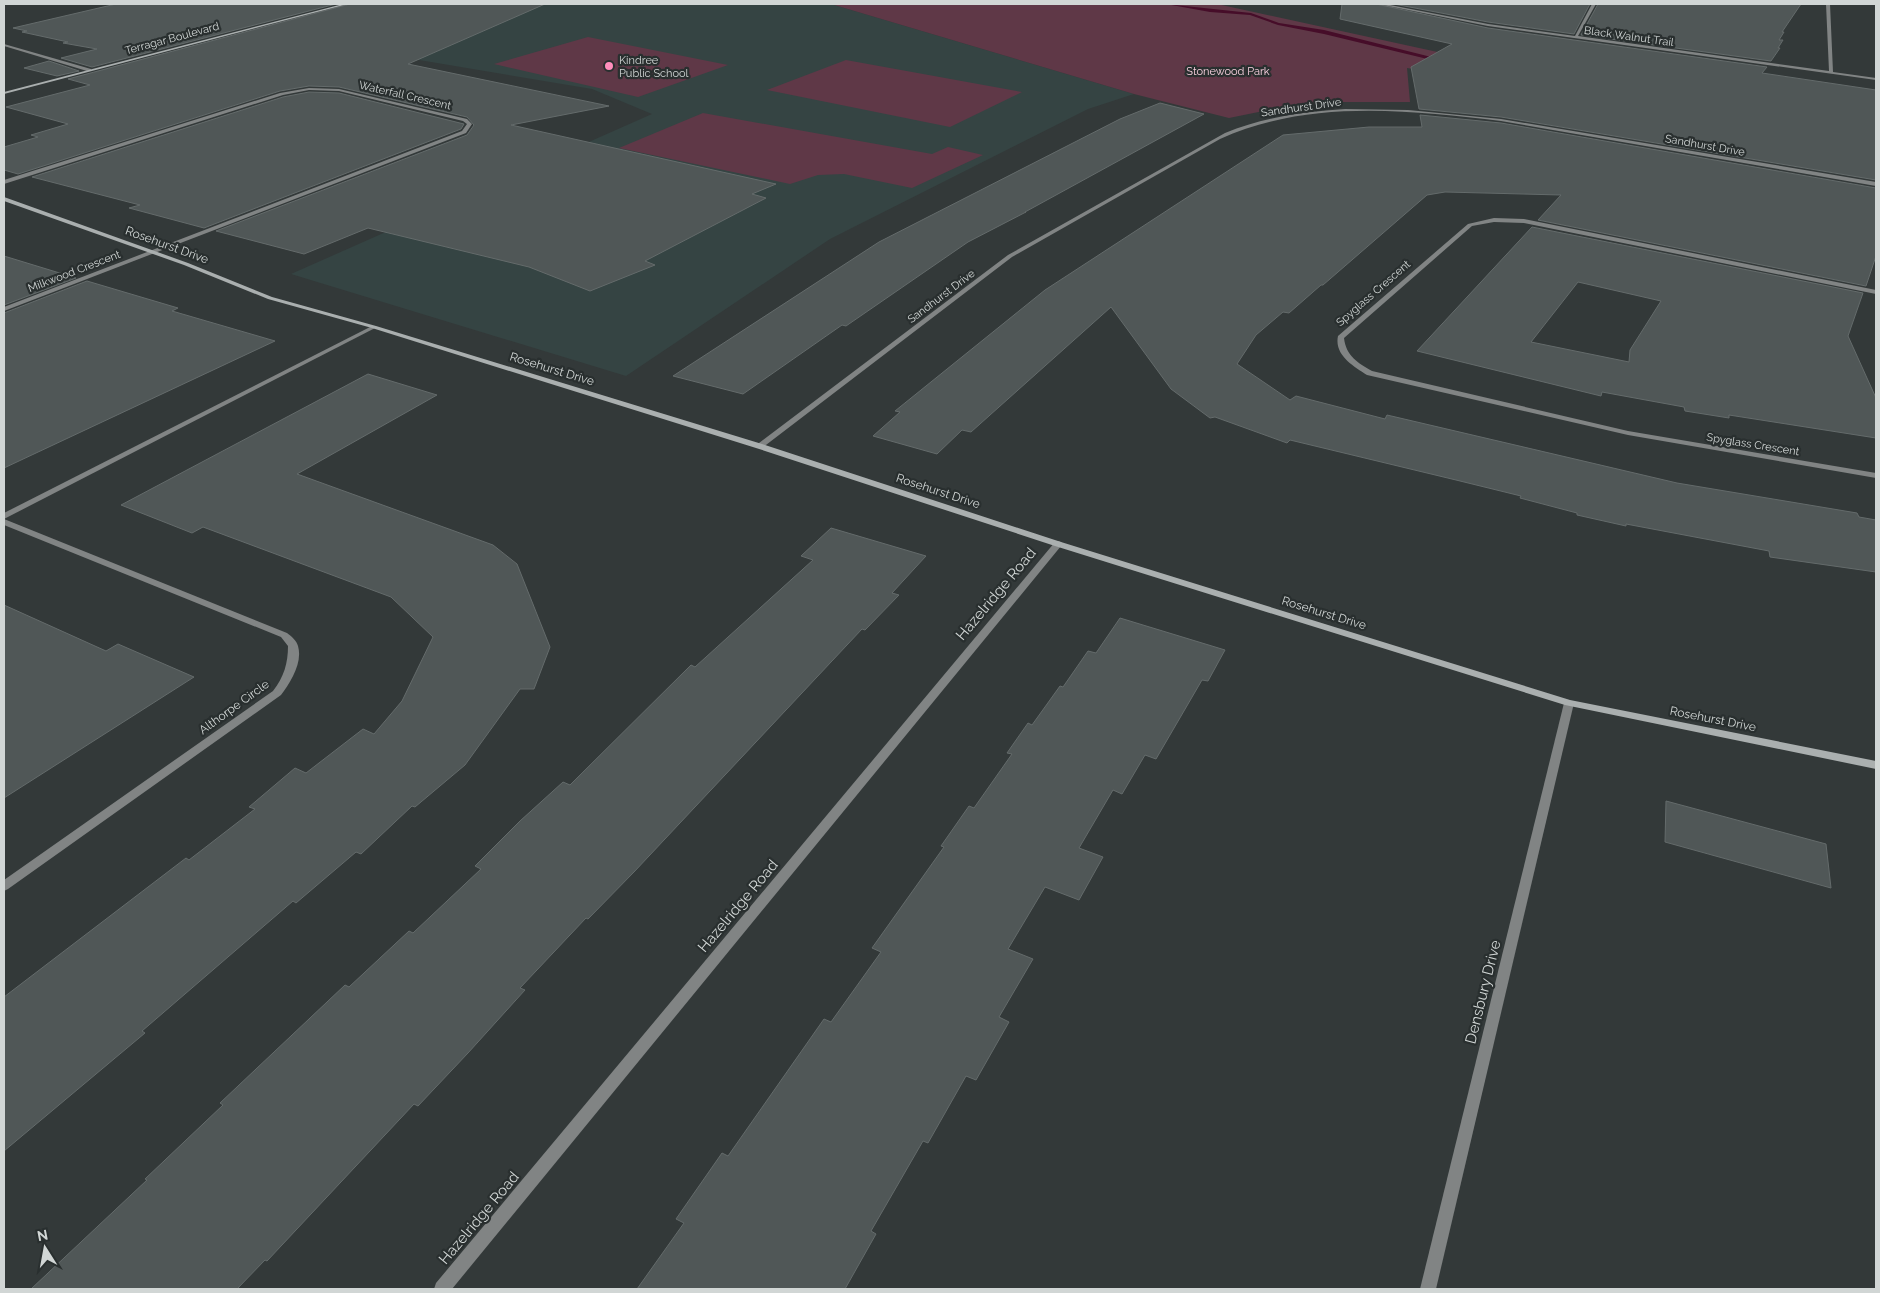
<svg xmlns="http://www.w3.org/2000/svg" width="1880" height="1293" viewBox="0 0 1880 1293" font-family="Raleway,sans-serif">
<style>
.built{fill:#354443}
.green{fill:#5f3847}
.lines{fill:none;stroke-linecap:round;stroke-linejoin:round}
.stream{fill:#460d29;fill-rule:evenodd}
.building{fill:#505757;stroke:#646b6b;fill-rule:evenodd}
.street{fill:#818484;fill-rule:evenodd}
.secondary{fill:#aaafaf;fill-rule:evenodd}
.poi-dot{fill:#fe8ebc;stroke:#292f2f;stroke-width:2}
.labels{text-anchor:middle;stroke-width:4.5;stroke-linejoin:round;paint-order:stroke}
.far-street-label{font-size:11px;fill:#d1d6d5;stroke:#292f2f}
.far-poi-label{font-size:11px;fill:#d1d6d5;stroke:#292f2f;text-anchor:start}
.far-park-label{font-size:11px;fill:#fad1e0;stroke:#292f2f}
.street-label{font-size:12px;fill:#d1d6d5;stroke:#292f2f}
.near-street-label{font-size:15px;fill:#d1d6d5;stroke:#292f2f}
</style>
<rect width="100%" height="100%" fill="#333939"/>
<path class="built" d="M435,4H831L1134,94L1088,109L830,239L626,376L291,274L652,114L592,89L318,43L453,7Z"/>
<g class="green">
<path d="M831,4H1217L1465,58L1876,118V141L1407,68L1410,102H1336L1283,107L1229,118L1134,94Z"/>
<path d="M588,37L728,65L638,97L494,64Z"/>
<path d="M846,60L1022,92L950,127L767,90Z"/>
<path d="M703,113L932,154L948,147L983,155L912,188L844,174L818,175L790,184L619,148Z"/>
</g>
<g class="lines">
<path class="stream" d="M1166,4L1251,13L1279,23L1324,30L1447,61L1444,63L1324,34L1278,25L1250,15L1210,12Z"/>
</g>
<g class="building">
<path d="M116,4H336L92,67L61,58L97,49L63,43L68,42L22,32L27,31L13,28Z"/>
<path d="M350,4H545L408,64L609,106L511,125L776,184L752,194L766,198L645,261L655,265L590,291L529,267L368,228L304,254L216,231L467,135L474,125L467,117L339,87L309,86L280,91L18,174L4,170V147L38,137L31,135L68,124L6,107L90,85L68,79Z"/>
<path d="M1342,4H1376L1488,28L1767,67L1762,73L1876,90V180L1501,117L1419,109L1411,67L1452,44L1340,19Z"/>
<path d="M1394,4H1590L1574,34L1488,22Z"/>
<path d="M1598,4H1801L1782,32H1784L1779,40H1783L1778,48H1780L1771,61L1581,35Z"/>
<path d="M49,61L79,71L57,76L24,68Z"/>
<path d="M309,92L339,93L464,124L461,129L204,228L129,208L140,205L32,177L283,97Z"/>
<path d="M1160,103L1204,114L1025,212H1026L968,242L846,326L842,325L743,394L673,376L879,242L1120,119Z"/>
<path d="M1420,115L1501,123L1876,188V256L1866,286L1538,220L1561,195L1445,192L1427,195L1323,285H1321L1289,313L1283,312L1256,335L1237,364L1290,400L1296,396L1385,419L1387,415L1677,483L1857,513L1859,517L1876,520V572L1770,557L1769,551L1626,524V526L1577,515V513L1520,498L1521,496L1456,480L1290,440L1287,443L1215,417L1210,418L1171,389L1111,307L971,432L962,430L937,454L873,436L900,412L895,411L1045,290L1283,135L1369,127H1422Z"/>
<path d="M1532,227L1863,293L1848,336L1876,398V438L1729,415V418L1685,411L1684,407L1602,392L1601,396L1417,351ZM1578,282L1661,301L1630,350L1629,362L1531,342Z"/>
<path d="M4,256L76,278L4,305Z"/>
<path d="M87,281L178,308L172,311L275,341L4,468V313Z"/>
<path d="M368,374L437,395L297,474L493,545L517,564L550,647L534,689H520L465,765L415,807L412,806L361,854L356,852L296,903L293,901L142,1031L145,1033L4,1151V997L186,858L189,860L255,809L249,807L295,768L306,773L363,729L374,734L402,701L433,637L391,597L203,527L192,533L121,505Z"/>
<path d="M831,528L926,556L892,593L899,595L865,630L862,629L634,872L588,919L586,918L520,988L525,990L468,1053L418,1106L414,1104L267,1261L265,1260L237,1289H31L147,1180L145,1179L223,1105L220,1103L345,985L349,987L409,931L413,933L481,869L475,866L520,821L563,782L570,785L691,665L695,667L813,560L801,556Z"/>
<path d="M4,605L106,651L118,644L194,677L4,798Z"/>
<path d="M1120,618L1225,650L1208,681L1202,680L1156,759L1145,755L1122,794L1113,790L1079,848L1103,857L1079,900L1045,887L1008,949L1033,959L999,1017L1009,1022L976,1080L966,1076L928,1143L923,1141L871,1231L876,1234L845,1289H637L684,1223L676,1219L722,1153L728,1156L824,1019L831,1022L881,952L872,948L944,847L941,846L969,806L974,808L1012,754L1007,753L1028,723L1032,725L1060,686L1063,687L1088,651L1096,653Z"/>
<path d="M1666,801L1826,844L1831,888L1665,842Z"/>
</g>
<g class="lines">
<g class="street">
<path d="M1378,4H1385L1488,24L1575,36L1592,4H1596L1578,36L1829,71L1826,4H1830L1833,72L1876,78V80L1488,26Z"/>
<path d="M4,44L91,69V70L87,71L4,46Z"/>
<path d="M309,88L339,89L467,119L472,124L466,133L4,311V307L462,131L467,124L463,121L339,91L309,90L283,95L4,184V180L280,93Z"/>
<path d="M1345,109L1408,110L1501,119L1876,182V186L1501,121C1408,110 1308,99 1220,139L1012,257L762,448H759L755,446L1008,255L1225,133C1263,117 1304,112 1345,109Z"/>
<path d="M1494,218L1524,219L1876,290V294L1524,223L1494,222L1472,226L1344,338C1346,356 1358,363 1372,371L1628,431L1876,473V478L1628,435L1367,375C1353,366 1334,355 1338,336L1468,224Z"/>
<path d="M372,326L377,327L4,519V513Z"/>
<path d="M4,519L287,633C291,636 297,641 298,646C303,663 290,683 281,695L8,889L4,891V880L273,691C284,677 288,663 288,646L281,637L4,525Z"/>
<path d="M1058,541L1061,542L1063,544L1061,546L452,1289H434L436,1283L1055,542Z"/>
<path d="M1569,700L1574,703L1436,1289H1420L1564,703Z"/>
</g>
<g class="secondary">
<path d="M343,4H348L4,94V92Z"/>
<path d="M4,197L188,263L272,297L376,326L762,444L1061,542L1570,700L1876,761V769L1565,705L1055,546L756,448L372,328L268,299L184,265L4,201Z"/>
</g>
</g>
<circle class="poi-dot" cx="609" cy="66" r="5"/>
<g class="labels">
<g class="far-street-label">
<text transform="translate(1629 36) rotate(8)" y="4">Black Walnut Trail</text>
<text transform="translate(172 38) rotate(-15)" y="4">Terragar Boulevard</text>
<text transform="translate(405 95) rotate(13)" y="4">Waterfall Crescent</text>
<text transform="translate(1301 107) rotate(-8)" y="4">Sandhurst Drive</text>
<text transform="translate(1705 145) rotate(10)" y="4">Sandhurst Drive</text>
<text transform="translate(74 271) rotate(-21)" y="4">Milkwood Crescent</text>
<text transform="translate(1373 293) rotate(-41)" y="4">Spyglass Crescent</text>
<text transform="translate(941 296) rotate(-37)" y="4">Sandhurst Drive</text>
<text transform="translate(1753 444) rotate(9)" y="4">Spyglass Crescent</text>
</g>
<g class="far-poi-label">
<text x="619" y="64">Kindree<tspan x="619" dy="13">Public School</tspan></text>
</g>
<g class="far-park-label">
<text x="1228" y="75">Stonewood Park</text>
</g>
<g class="street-label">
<text transform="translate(167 245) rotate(20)" y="4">Rosehurst Drive</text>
<text transform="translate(552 369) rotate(17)" y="4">Rosehurst Drive</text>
<text transform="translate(938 491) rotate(18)" y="4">Rosehurst Drive</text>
<text transform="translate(1324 613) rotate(17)" y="4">Rosehurst Drive</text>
<text transform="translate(234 707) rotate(-36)" y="4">Althorpe Circle</text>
<text transform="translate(1713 719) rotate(11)" y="4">Rosehurst Drive</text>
</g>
<g class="near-street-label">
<text transform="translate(996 594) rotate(-50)" y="5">Hazelridge Road</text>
<text transform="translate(738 906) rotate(-50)" y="5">Hazelridge Road</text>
<text transform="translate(1483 992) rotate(-76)" y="5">Densbury Drive</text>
<text transform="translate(479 1218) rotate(-50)" y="5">Hazelridge Road</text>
</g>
</g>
<rect width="1880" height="1293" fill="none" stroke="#d1d6d5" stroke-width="10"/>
<g transform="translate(45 1248) rotate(349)" stroke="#292f2f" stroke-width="4" paint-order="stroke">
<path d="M0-4L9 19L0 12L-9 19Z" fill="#d1d6d5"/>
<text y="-8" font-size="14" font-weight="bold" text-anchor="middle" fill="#d1d6d5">N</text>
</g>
</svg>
